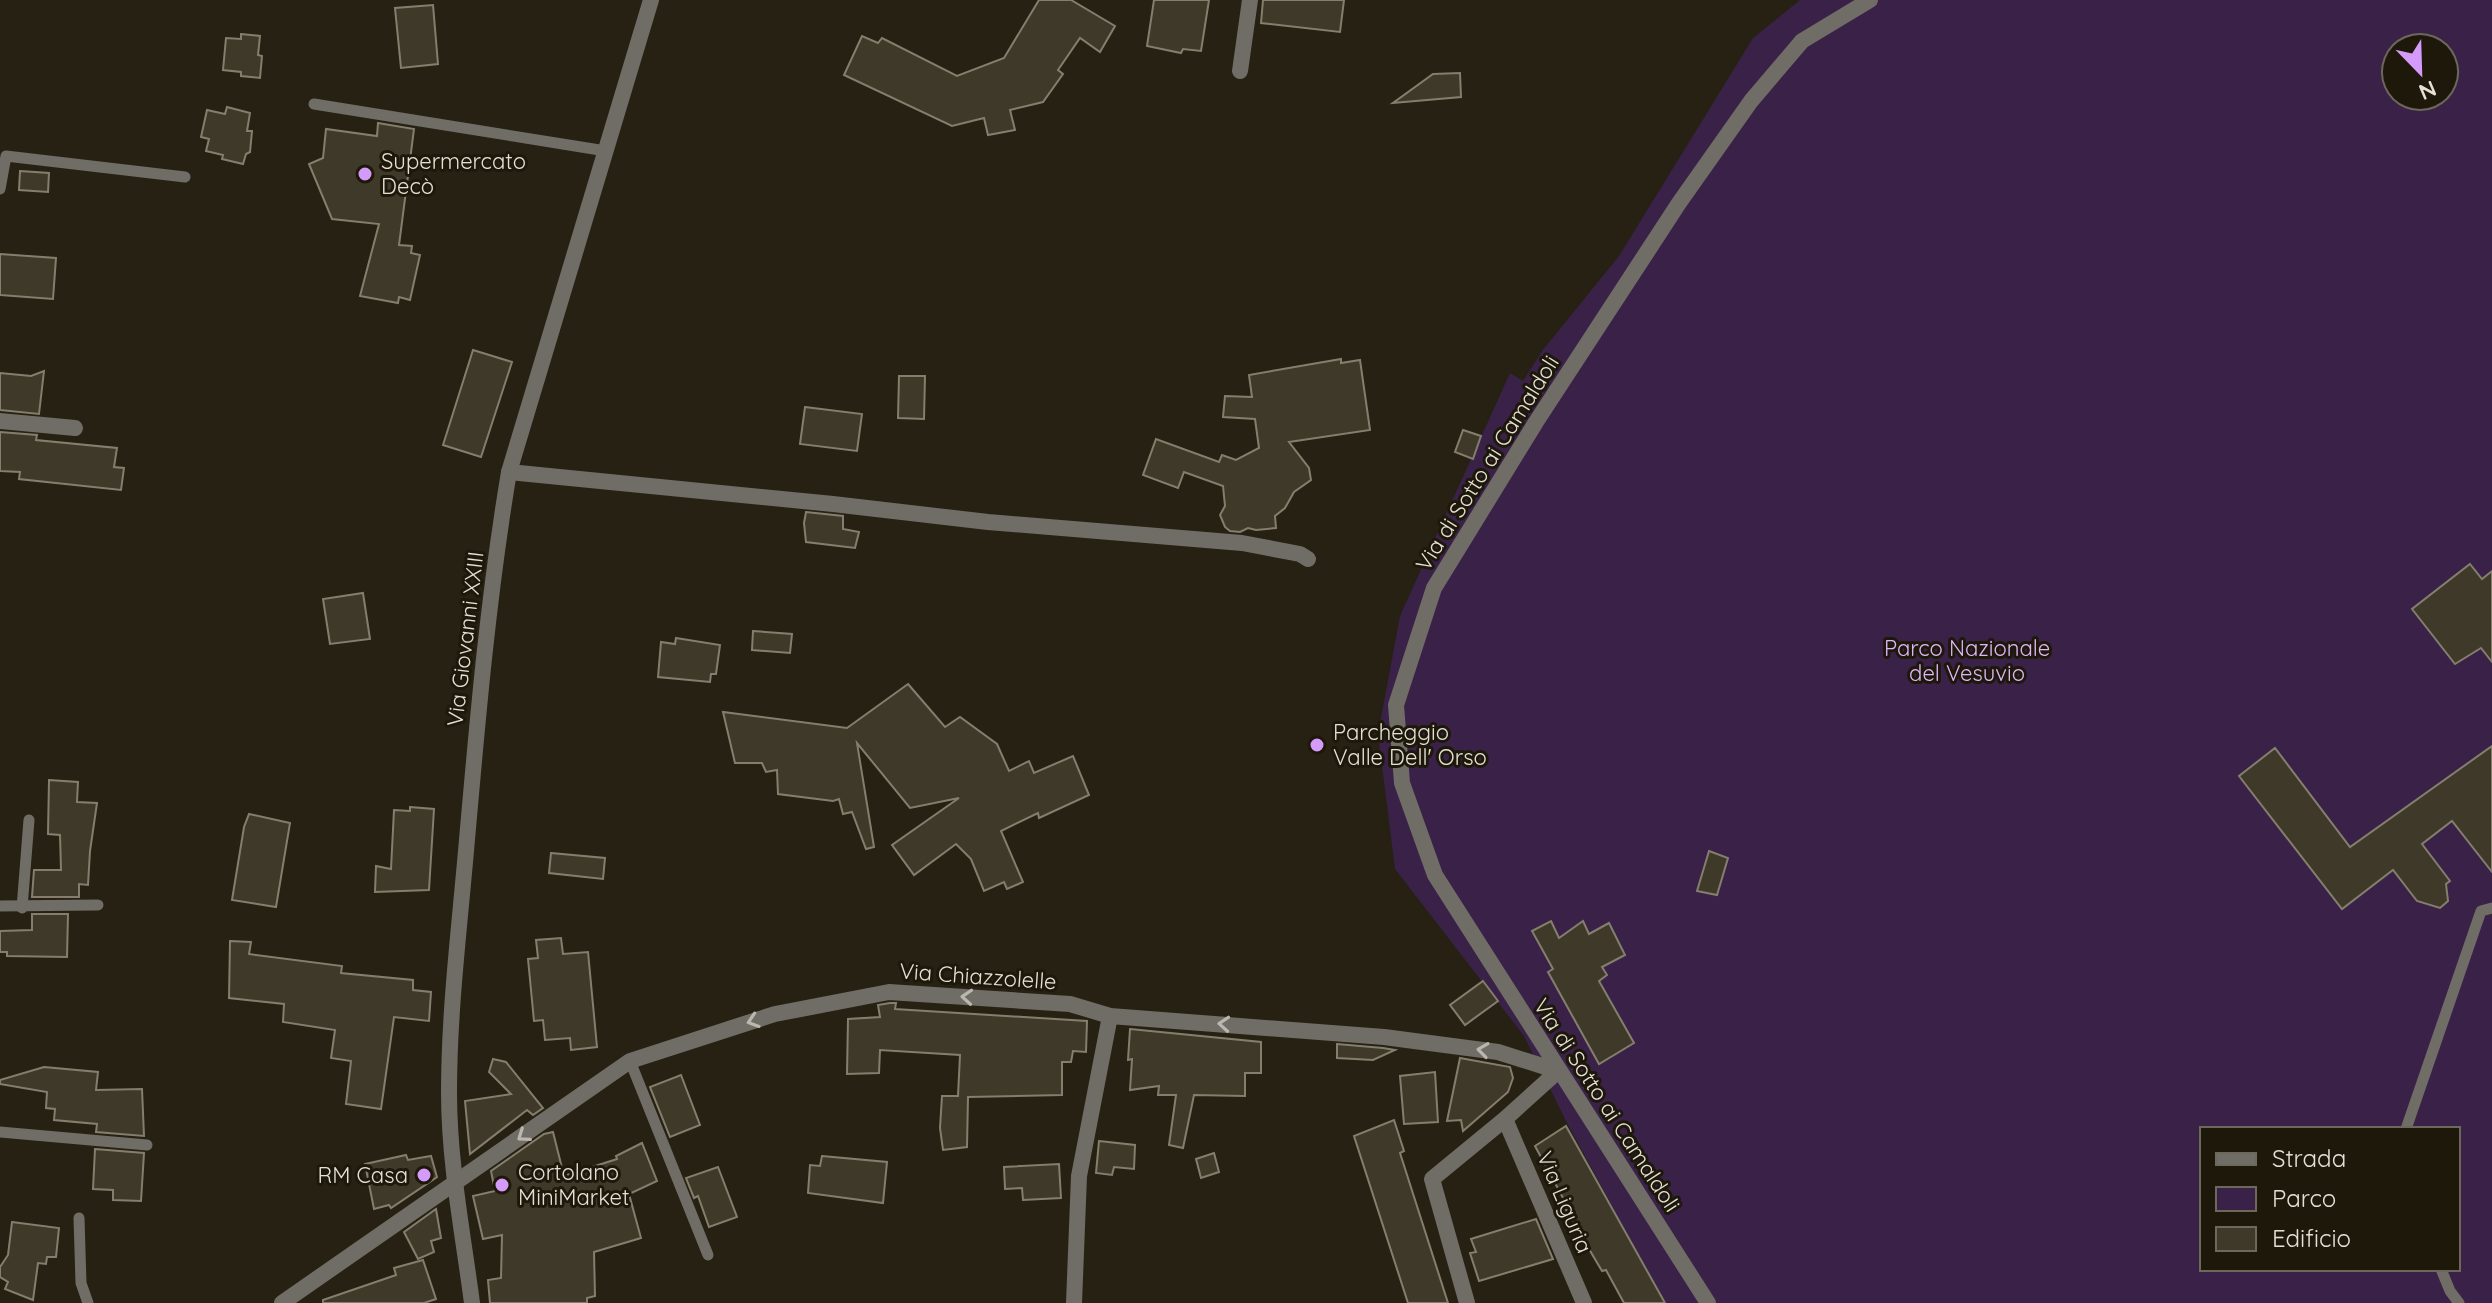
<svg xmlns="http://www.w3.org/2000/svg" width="2492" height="1303" viewBox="0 0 2492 1303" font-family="Quicksand,sans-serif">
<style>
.green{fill:#392148;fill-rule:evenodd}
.building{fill:#3e3929;stroke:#847e6d;stroke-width:2}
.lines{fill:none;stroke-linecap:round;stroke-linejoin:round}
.service{stroke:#6f6d65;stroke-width:11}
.minor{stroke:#6f6d65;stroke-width:16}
.tertiary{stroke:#6f6d65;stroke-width:16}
.oneway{stroke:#bab8ae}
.poi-dot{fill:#d59bfa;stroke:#1d1809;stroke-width:3}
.labels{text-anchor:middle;stroke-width:6;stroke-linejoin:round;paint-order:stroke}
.poi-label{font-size:22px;fill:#e3e0d6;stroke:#1d1809;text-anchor:start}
.street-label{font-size:22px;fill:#e3e0d6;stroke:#1d1809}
.park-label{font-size:22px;fill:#dfb5fa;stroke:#1d1809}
</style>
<rect width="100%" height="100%" fill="#262112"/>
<path class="green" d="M1800,0H2492V1303H1665L1568,1125L1524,1036L1395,869L1378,734L1400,616L1510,373L1523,381L1542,351L1619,256L1753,38ZM2396,48H2444V96H2396ZM2202,1129H2458V1269H2202Z"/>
<g class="building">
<path d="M1039,0H1071L1115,26L1100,52L1080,38L1058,70L1063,74L1043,102L1010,110L1015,130L988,135L984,118L952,126L844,75L862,36L878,43L882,38L957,76L1004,58Z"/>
<path d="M1154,0H1209L1201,51L1183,49L1181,53L1147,46Z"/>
<path d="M1263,0H1344L1340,32L1261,23Z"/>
<path d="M433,5L438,64L401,68L395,8Z"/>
<path d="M241,34L260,36L258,55L262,56L260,78L241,76V72L223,70L226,38L241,39Z"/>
<path d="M1460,73L1461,97L1393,103L1433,74Z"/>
<path d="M227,107L250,113L247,131H252L250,152L246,154L243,164L222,159L223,155L206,151L209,139L201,137L207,110L225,114Z"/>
<path d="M378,123L414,129L399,245L412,246L411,253L420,255L410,300L399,297L398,303L360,296L379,224L332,219L309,164L323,158L326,129L377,136Z"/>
<path d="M20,171L49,173L48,192L19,190Z"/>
<path d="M0,254L56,258L53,299L0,295Z"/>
<path d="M473,350L512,362L481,457L443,445Z"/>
<path d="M1341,359V363L1360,360L1370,430L1289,442L1309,468L1311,480L1294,492L1285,508L1275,516L1276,528L1256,530L1248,528L1240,532L1230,531L1225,527L1220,515L1225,506L1223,486L1184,472L1178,488L1143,475L1156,439L1219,462L1222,455L1236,460L1259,448L1255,419L1223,417L1225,396L1252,397L1249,375Z"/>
<path d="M44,371L39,414L0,410V373L31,376Z"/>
<path d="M899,376H925L924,419L898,418Z"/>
<path d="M805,407L862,414L857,451L800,444Z"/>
<path d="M1463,430L1481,436L1473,459L1455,452Z"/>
<path d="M0,432L37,435L36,440L117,448L114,467L124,468L121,490L19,479L20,472L0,471Z"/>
<path d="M806,512L843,516V529L859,532L855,548L806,542L804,523Z"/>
<path d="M2470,564L2482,579L2492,571V662L2481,648L2455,664L2412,609Z"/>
<path d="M363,593L370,639L330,644L323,599Z"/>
<path d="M753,631L792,634L790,653L752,650Z"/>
<path d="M676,638L720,645L716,674H711L710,682L658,677L661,642L675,644Z"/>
<path d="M908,684L945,727L960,717L997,744L1009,771L1029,761L1034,773L1073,756L1089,795L1039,818L1038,813L1001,831L1023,882L1007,889L1004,882L984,891L971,859L956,844L914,875L892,845L959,798L910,808L857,743L874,847L866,849L852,812L843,814L839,799L833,801L778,794L777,770L766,772L762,763H735L723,712L847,728Z"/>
<path d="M2492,746V872L2452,821L2422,844L2450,881L2446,884L2448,901L2440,908L2417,901L2393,870L2342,909L2239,776L2275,748L2350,847Z"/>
<path d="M49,780L78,782L77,802L97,803L90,851L88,885L79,884V897H32L34,870H61L60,835L48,834Z"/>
<path d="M410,807L434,809L429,890L375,892L376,866L391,869L394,810L410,811Z"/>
<path d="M249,814L290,823L276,907L232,900L244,827Z"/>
<path d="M1709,851L1728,858L1717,895L1697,891Z"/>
<path d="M551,853L605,858L603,879L549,873Z"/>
<path d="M32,914H68L67,957L7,956V952H0V931L32,930Z"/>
<path d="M1551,921L1559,938L1583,921L1589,934L1609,923L1625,955L1602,967L1607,975L1599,981L1634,1043L1599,1064L1548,972L1553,969L1532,931Z"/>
<path d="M561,938L563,954L588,952L597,1047L571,1050L570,1038L545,1040L543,1020L534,1021L528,959L538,958L536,940Z"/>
<path d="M230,941L251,942L249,954L342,966L341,973L413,980V990L431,992L429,1021L394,1017L381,1109L346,1104L351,1061L331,1058L335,1030L283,1022L284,1004L229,998Z"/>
<path d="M1483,981L1498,1001L1465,1025L1450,1005Z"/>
<path d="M890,1003H896L895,1009L1087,1021L1086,1052L1073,1051L1071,1062H1062V1095L968,1097L967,1147L943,1150L940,1128L942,1096H958L960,1055L880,1050L879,1073L847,1074L848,1019L880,1017L878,1005Z"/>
<path d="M1130,1029L1261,1042V1073H1245V1096L1194,1095L1183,1148L1169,1145L1176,1095H1158L1159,1086L1130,1090L1132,1059L1128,1060Z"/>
<path d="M1337,1044L1383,1048L1395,1050L1373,1060L1337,1058Z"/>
<path d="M1460,1058L1510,1067L1513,1078L1508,1092L1463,1131L1461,1120L1447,1121Z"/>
<path d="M493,1059L506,1062L543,1108L533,1115L527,1110L470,1154L465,1101L511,1094L489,1072Z"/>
<path d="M44,1067L98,1072L96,1090L142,1089L144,1136L96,1132L97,1124L54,1120L55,1109L46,1108L47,1092L0,1084V1080Z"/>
<path d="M1435,1072L1438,1122L1404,1124L1400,1076Z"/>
<path d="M681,1075L700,1125L670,1137L650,1087Z"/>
<path d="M1394,1120L1404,1151L1400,1153L1448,1303H1408L1354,1136Z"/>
<path d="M1566,1126L1665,1303H1624L1606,1270L1602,1271L1566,1210L1569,1209L1535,1146Z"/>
<path d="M553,1132L564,1176L617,1159L616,1156L642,1143L657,1181L629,1194L641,1238L594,1252L595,1296L587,1298V1303H490L488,1280L501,1278L502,1235L483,1239L473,1196L495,1191L491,1171L544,1134Z"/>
<path d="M1099,1141L1135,1145L1134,1169L1114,1167L1112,1175L1096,1173Z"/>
<path d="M95,1149L144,1153L141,1201L113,1200V1190L93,1189Z"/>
<path d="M1214,1153L1219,1172L1201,1178L1196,1159Z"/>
<path d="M406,1155L408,1160L431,1156L437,1177L391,1208L389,1205L374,1209L365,1164Z"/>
<path d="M822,1156L887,1162L883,1203L808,1193L810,1165L820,1166Z"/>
<path d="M1059,1164L1061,1198L1023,1200L1022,1188L1005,1189L1004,1167Z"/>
<path d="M718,1167L737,1217L709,1227L698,1196L694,1198L686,1178Z"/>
<path d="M436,1209L441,1238L431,1241L434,1252L418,1259L404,1232Z"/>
<path d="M1536,1219L1553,1259L1479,1281L1470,1253L1476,1252L1471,1239Z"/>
<path d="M12,1222L59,1228L56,1257H47L46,1264L38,1263L33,1300L5,1289L8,1282L0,1277V1267L8,1255Z"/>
<path d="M423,1260L436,1299L424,1303H323V1300L396,1275L394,1268Z"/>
</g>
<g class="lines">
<g class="service">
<path d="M314,104L606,151"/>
<path d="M0,189L6,156L185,177"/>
<path d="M0,906L98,905"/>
<path d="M22,908L29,820"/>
<path d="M630,1061L708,1255"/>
<path d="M2406,1129L2481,911L2492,908"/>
<path d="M0,1132L147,1145"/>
<path d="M79,1218L81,1283L88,1303"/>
<path d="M2441,1269L2450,1291L2459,1303"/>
</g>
<g class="minor">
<path d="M1240,71L1250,0"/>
<path d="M0,421L75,428"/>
<path d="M509,472L833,504L988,522L1242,543L1300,554L1308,559"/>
<path d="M1505,1119L1584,1303"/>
<path d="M282,1303L630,1061L775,1014L889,992L1070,1004L1110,1016L1384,1037L1498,1052L1558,1071L1505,1119L1432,1179L1467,1303"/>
<path d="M472,1303C463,1234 449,1163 449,1093C449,1012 459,931 466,851C477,725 488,597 509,472L651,0"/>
<path d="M1074,1303L1079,1176L1110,1016"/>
</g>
<path class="tertiary" d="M1708,1303L1435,875L1402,783L1396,705L1434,588L1536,422L1679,203L1751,101L1802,41L1870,0"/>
</g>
<defs><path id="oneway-chevron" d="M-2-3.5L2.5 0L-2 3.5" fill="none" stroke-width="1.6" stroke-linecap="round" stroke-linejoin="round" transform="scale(2)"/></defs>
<g class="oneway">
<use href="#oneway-chevron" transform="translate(967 997) rotate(-176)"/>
<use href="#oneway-chevron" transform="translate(753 1021) rotate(162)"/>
<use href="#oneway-chevron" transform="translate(1224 1024) rotate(-176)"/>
<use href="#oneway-chevron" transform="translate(1483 1050) rotate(-172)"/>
<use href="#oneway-chevron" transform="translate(523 1136) rotate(145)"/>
</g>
<g class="poi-dot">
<circle cx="365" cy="174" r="8"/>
<circle cx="1317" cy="745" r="8"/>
<circle cx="424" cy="1175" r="8"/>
<circle cx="502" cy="1185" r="8"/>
</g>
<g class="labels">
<g class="poi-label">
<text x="381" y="169">Supermercato<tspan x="381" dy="25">Decò</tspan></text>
<text x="1333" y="740">Parcheggio<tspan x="1333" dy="25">Valle Dell' Orso</tspan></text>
<text x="518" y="1180">Cortolano<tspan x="518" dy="25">MiniMarket</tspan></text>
<text x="408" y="1183" text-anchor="end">RM Casa</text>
</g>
<g class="street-label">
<text transform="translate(1487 463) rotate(-58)" y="8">Via di Sotto ai Camaldoli</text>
<text transform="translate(465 639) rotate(-83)" y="8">Via Giovanni XXIII</text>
<text transform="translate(978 976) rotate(4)" y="8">Via Chiazzolelle</text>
<text transform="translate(1607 1105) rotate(57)" y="8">Via di Sotto ai Camaldoli</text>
<text transform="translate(1565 1202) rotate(67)" y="8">Via Liguria</text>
</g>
<g class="park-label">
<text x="1967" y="656">Parco Nazionale<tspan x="1967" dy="25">del Vesuvio</tspan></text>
</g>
</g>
<rect x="2200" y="1127" width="260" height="144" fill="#1d1809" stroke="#6c685b" stroke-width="2"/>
<rect x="2216" y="1153" width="40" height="12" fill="#6f6d65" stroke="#6c685b" stroke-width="2"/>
<text x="2272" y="1167" font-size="24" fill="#e3e0d6">Strada</text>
<rect x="2216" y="1187" width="40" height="24" fill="#392148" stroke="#6c685b" stroke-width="2"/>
<text x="2272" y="1207" font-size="24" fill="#e3e0d6">Parco</text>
<rect x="2216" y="1227" width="40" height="24" fill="#3e3929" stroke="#6c685b" stroke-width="2"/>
<text x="2272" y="1247" font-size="24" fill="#e3e0d6">Edificio</text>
<g transform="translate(2420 72) rotate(157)"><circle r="38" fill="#1d1809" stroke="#6c685b" stroke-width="2"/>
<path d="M0-6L14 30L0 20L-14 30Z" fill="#d59bfa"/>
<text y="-12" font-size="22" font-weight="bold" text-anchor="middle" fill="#e3e0d6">N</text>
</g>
</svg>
